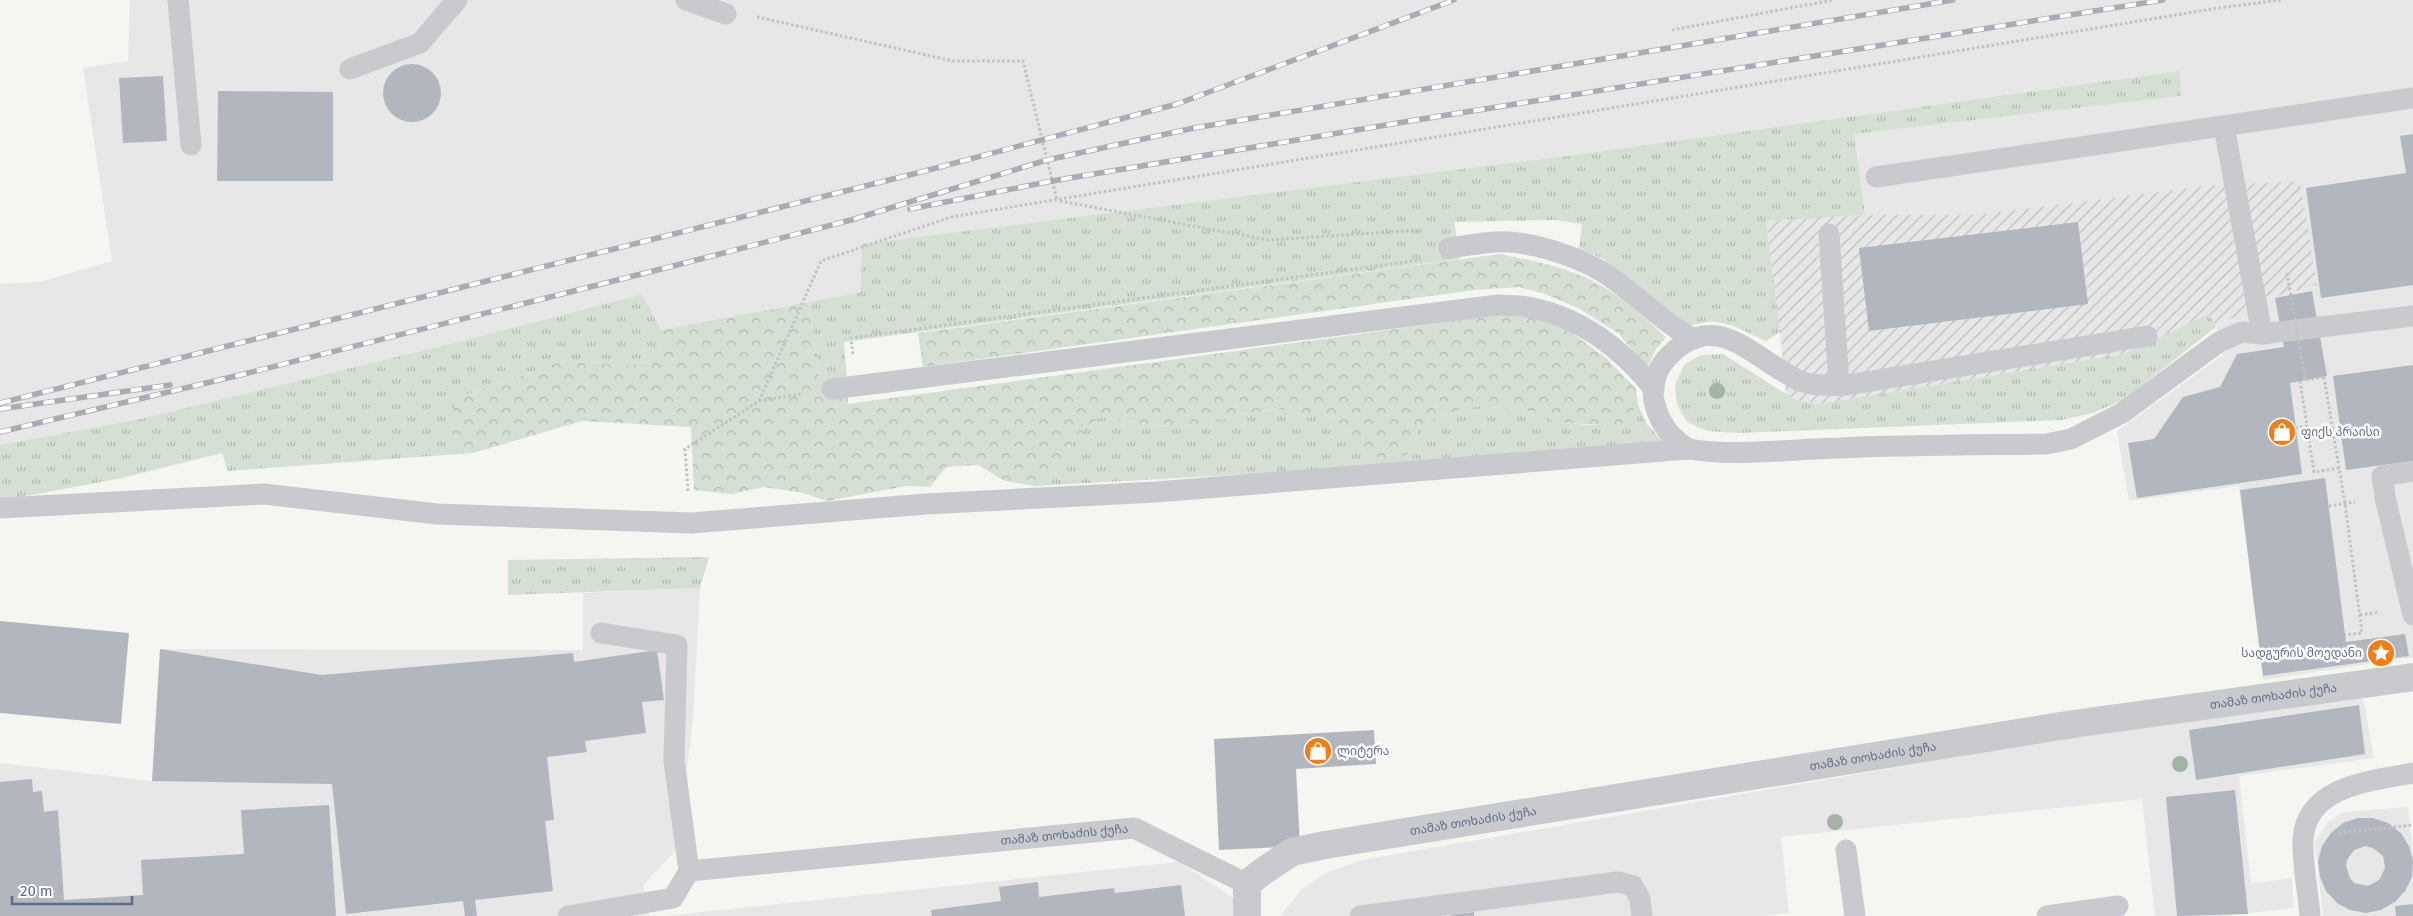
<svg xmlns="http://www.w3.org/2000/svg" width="2413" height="916" viewBox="0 0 2413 916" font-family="'Fira Sans','Noto Sans Georgian',sans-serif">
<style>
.built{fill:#e6e7e6}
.industrial{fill:url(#industrial-furrows)}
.grass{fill:url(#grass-tufts)}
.forest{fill:url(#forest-crowns)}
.building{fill:#b2b7bf;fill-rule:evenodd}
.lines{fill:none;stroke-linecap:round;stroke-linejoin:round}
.path{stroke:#c0c2c4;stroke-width:3;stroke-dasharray:2.5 2.5;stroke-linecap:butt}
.service{stroke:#c8cace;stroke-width:21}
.minor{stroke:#c8cace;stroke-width:28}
.rail-casing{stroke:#a9acb4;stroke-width:5.5}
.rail{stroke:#fff;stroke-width:4;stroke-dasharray:11;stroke-linecap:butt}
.path-bridge{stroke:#c0c2c4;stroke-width:3;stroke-dasharray:2.5 2.5;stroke-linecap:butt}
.tree{fill:#a4b3a3}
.labels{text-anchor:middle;stroke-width:5;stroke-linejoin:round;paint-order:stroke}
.poi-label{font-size:12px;fill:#626e86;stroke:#fff;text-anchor:start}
.street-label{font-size:12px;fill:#626e86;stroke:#fff}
</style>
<defs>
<pattern id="industrial-furrows" width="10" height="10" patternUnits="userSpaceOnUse" patternTransform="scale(1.25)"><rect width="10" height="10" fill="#e6e7e6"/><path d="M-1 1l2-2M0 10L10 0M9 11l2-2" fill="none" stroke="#bebfc0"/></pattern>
<pattern id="grass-tufts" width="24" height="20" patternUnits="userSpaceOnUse" patternTransform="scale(1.25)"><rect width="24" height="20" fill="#d5dfd3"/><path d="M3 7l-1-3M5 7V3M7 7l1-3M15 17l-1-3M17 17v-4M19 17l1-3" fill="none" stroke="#b0b9b1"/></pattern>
<pattern id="forest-crowns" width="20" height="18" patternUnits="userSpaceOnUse" patternTransform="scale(1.25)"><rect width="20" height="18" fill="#d5dfd3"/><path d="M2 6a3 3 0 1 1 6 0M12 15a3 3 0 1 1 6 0" fill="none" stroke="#b0b9b1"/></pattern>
</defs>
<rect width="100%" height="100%" fill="#f5f6f2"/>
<g class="built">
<path d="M130,0H2413V657L2263,680L2239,486L2129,501L2117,431L2223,355L2216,327L2270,298L2316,285L1976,215H1865L1854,134L2181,96L2180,71L1567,156L862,244L861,292L661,330L641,294L454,343L140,419L0,445V284L40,282L112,261L83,68L128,61Z"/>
<path d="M700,588L693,720L687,769L691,835L643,885L649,916H0V763L152,781L160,649L583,650V593Z"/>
<path d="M2361,687L2374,758L2239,776L2251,884L2292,878L2293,908L2221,916H2155L2142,799L1781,837L1789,913L1760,916H1280L1302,889L1328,872L1362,860Z"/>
<path d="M2408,807L2413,852V916H2323L2315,842L2327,823L2343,812Z"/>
<path d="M1179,862L1235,899L1237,916H665Z"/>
</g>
<path class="industrial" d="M2300,181L2317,285L2270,298L2216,327L2209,314L2124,354L1818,404L1794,399L1786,395L1780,332L1766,221L1865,215H1976L2206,186Z"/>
<g class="grass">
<path d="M2180,71L2181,96L1854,134L1865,215L1766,221L1780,332L1766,341L1731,325L1712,321L1687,326L1602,258L1579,249L1582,224L1555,220L1454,222L1460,259L844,342L847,381L820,385L809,302L861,292L862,244L1567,156Z"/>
<path d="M642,294L661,330L660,358L623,367L589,361L557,363L458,398L454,441L473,453L228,471L222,453L122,478L0,501V445L140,419L454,343Z"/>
<path d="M2209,314L2216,327L2123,400L2093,413L2061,420L1739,433L1707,431L1687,422L1677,405L1675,385L1684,365L1701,355L1723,354L1794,399L1818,404L2124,354Z"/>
<path d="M1638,405L1646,423L1663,442L1355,468L1035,486L1053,478L1075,437L1099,417L1152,425L1199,427L1240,414L1279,409L1306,416L1335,419L1352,438L1366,458L1411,452L1420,425L1452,412L1480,406L1537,412L1557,423L1593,425L1626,422Z"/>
<path d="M709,557L700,588L508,595V560Z"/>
</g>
<g class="forest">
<path d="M1500,254C1529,260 1561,266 1589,279C1617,292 1643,317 1666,337L1655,351L1647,368L1619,334L1580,309L1545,294L1519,287L1474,290L923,367L918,333Z"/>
<path d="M809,302L820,385L847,381L848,404L1499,315L1541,318L1572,333L1607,359L1636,389L1638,405L1626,422L1611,425L1557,423L1537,412L1480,406L1452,412L1420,425L1411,452L1391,462L1366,458L1352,438L1335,419L1306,416L1279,409L1240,414L1199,427L1152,425L1099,417L1075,437L1053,478L1035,486L1005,481L978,465L946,467L930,487L906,486L827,501L803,493L764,487L731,494L694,490L691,427L582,421L473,453L454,441L450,419L458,398L557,363L589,361L623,367L660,358L661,330Z"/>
</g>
<g class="building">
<circle cx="412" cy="93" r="29"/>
<path d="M163,76L167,141L123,143L119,78Z"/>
<path d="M218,91L333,92V181H217Z"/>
<path d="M2413,134V285L2321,298L2306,188L2406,173L2400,136Z"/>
<path d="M2078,222L2088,304L1869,331L1859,248Z"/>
<path d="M2312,291L2327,376L2290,383L2302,474L2137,498L2128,443L2154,439L2183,397L2220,387L2237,354L2284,347L2275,298Z"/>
<path d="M2413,365V461L2346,470L2333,376Z"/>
<path d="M2325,478L2346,642L2405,634L2409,656L2263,676L2240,490Z"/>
<path d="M0,621L129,633L121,724L0,713Z"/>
<path d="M160,649L322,675L573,653L574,662L657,650L664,700L642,702L646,733L585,741L587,752L547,757L554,820L545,821L553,891L475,900L477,916H465L463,901L346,914L332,784L152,781Z"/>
<path d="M2359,705L2365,754L2196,780L2189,730Z"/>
<path d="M1374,730L1376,764L1296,769L1300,846L1219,850L1214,739Z"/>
<path d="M32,779L33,792L42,791L44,812L58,810L64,900L143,895L141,860L244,854L241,810L329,805L336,916H0V782Z"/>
<path d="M2235,790L2248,914L2177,916L2166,797Z"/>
<path d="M2358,818H2373L2388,823L2401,833L2409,846L2413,861L2412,877L2405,891L2395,902L2381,910L2366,913L2350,910L2337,903L2326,891L2320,877L2318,861L2322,846L2331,833L2343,823ZM2366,846L2373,848L2383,856L2385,868L2379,880L2368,886L2354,883L2350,878L2346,866L2347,860L2354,850Z"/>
<path d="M1038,882L1039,897L1114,888L1115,893L1181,885L1185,916H932L931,910L1001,901L999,887Z"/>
<path d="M2413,904V916H2396L2395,906Z"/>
<path d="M1474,912V916H1450V915Z"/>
</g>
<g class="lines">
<g class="path">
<path d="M757,17L953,61H1023L1057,200"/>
<path d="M1672,30L1833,0"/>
<path d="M1060,201L1268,240L1422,230"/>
<path d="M853,354L851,338L1421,260"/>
<path d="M2324,377L2345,504L2362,633L2345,635"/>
<path d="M2300,381L2314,472L2339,468"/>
<path d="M759,401L821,261L951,217L2218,8L2281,0"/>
<path d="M2295,428L2307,426"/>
<path d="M688,491L685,449L759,401L801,394"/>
<path d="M2329,506L2355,502"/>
<path d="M2360,615L2379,612"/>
<path d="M2339,833L2413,825"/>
</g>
<g class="service">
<path d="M178,0L191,145"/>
<path d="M686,0L726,14"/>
<path d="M350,69L420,43L457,0"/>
<path d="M2224,126L2262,334"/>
<path d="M1876,177L2413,98"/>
<path d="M1829,234L1839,385"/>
<path d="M1449,248C1464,246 1480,243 1495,242C1532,240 1588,259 1617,282C1643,301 1665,324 1694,339"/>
<path d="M832,389L1498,305C1509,306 1522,305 1533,308C1583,319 1623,350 1654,389"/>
<path d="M1688,449C1671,437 1661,426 1655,405C1650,391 1656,370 1666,359C1715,305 1752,358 1798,380C1813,387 1831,385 1847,385L2147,336"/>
<path d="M2413,471L2382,476L2385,497L2413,615"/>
<path d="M0,508L264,494L437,514L691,523L926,504L1156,492L1688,449C1738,457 1790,449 1840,448C1909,445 1977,445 2046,444L2071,439L2122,413L2219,342L2242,332L2262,334L2413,316"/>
<path d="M601,633L677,645L674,761L689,871"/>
<path d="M1846,850L1855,916"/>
<path id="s1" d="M568,916L673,898L689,871L1134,828L1247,884"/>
<path d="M1360,916L1618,882L1633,886L1640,899L1642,916"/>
<path d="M2047,916L2118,906"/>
<path d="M2310,916C2308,891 2302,864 2303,839C2307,785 2372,781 2413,773"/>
</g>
<path class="minor" id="s2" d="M1247,916V884L1262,872L1292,852L1325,845L2073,724L2413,677"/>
<defs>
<g id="rail">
<path d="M910,209L1052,181L1410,121L2163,0"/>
<path d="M0,403L921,172L1177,104L1454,0"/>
<path d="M0,409L170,385"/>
<path d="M0,432L240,375L677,265L851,220L1047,160L1194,128L1953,0"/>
</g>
</defs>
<use href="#rail" class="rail-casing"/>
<use href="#rail" class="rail"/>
<path class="path-bridge" d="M2287,273L2305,380L2324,377"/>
</g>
<g class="tree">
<circle cx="1717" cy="391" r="8"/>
<circle cx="2180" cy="764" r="8"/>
<circle cx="1835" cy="822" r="8"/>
</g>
<defs>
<symbol id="shop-disc" viewBox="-11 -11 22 22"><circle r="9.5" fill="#f37d16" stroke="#fff"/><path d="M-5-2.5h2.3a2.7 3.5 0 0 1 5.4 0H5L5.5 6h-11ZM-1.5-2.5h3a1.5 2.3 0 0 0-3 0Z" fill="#fff"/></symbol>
<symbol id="sight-disc" viewBox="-11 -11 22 22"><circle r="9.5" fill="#f37d16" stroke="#fff"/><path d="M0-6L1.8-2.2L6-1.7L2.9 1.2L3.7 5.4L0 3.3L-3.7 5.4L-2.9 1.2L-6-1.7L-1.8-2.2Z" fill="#fff"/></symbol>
</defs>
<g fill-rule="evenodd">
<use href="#shop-disc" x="2266" y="416" width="32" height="32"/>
<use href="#sight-disc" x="2365" y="637" width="32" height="32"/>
<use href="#shop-disc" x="1302" y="735" width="32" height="32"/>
</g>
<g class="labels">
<g class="poi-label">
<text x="2301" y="436">ფიქს პრაისი</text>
<text x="2362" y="657" text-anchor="end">სადგურის მოედანი</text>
<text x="1337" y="755">ლიტერა</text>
</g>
<g class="street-label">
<text dy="4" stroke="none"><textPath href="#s2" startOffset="1081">თამაზ თოხაძის ქუჩა</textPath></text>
<text dy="4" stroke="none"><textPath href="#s2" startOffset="676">თამაზ თოხაძის ქუჩა</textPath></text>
<text dy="4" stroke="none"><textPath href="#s2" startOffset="271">თამაზ თოხაძის ქუჩა</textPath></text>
<text dy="4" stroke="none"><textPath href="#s1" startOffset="515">თამაზ თოხაძის ქუჩა</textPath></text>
</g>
</g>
<path d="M12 896v8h120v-8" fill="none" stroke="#626e86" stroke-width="2.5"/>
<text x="20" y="896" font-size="15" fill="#626e86" stroke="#ffffff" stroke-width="4" paint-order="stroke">20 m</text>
</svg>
